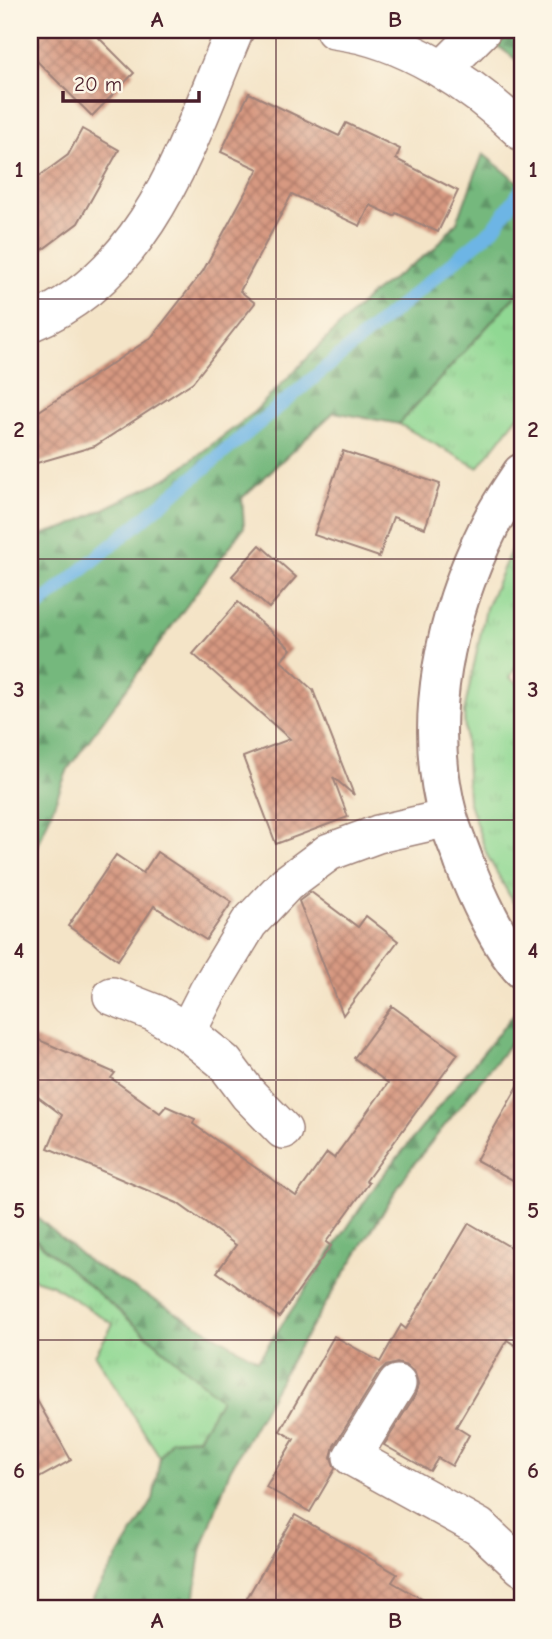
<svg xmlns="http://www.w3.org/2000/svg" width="552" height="1639" viewBox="0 0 552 1639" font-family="'Comic Neue',sans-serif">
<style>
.grass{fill:url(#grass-tufts);stroke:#6d7c5f;stroke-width:2}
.forest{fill:url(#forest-firs);stroke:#5f6c54;stroke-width:2}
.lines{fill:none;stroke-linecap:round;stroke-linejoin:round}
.stream{stroke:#6db5e5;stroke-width:14}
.building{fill:url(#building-cross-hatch)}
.minor-casing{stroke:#9f8279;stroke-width:40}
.tertiary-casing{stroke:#9f8279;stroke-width:42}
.minor{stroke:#fff;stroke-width:37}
.tertiary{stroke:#fff;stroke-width:38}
.grid{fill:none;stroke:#4a1f2b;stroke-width:2;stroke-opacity:0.55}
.neatline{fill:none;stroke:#4a1f2b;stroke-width:2.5}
.grid-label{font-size:23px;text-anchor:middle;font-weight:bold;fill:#4a1f2b}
</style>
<defs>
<pattern id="grass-tufts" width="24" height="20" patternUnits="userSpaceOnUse" patternTransform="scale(1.75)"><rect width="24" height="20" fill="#90d893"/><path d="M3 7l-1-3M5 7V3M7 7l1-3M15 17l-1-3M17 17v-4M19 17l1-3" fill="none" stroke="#7eb97f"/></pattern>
<pattern id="forest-firs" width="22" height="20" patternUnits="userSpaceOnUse" patternTransform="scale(1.75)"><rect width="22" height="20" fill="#74b87d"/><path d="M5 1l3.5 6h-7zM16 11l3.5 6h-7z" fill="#619567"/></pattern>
<pattern id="building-cross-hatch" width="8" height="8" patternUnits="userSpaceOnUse" patternTransform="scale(1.75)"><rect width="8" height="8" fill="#d79981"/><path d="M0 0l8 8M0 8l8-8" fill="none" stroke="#b07c6a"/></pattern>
</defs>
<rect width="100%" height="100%" fill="#fcf5e5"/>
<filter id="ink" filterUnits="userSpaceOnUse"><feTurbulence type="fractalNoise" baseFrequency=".0143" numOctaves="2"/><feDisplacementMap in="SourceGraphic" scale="14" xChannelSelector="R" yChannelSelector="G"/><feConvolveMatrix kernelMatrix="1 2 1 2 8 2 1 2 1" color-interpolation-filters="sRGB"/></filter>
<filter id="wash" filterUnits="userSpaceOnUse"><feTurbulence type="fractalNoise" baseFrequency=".00686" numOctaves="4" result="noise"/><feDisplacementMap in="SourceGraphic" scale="28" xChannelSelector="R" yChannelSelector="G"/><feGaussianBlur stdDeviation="1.57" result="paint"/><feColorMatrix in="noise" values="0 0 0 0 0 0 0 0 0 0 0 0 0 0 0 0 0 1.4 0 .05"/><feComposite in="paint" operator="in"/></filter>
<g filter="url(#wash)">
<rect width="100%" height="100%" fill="#f4e4c7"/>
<g class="grass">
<path d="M522,288V411L478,468L399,424Z"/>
<path d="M522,525V655L510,678L522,686V918L487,855L468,800L464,712L486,608Z"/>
<path d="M30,1235L222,1399L198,1438L171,1440L160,1457L95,1355L113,1324L52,1285L30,1278Z"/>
</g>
<g class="forest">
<path d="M513,30H522V64L498,46Z"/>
<path d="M483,154L522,185V288L399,424L334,412L242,498L244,527L68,769L30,866V538L67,527L169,477L251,415L370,295L434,249L457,222Z"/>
<path d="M514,1014L522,1023V1029L409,1170L295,1353L230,1470L201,1551L193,1609H86L153,1500L160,1457L171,1440L198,1438L221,1399L30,1235V1211L89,1262L258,1360L380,1179Z"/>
</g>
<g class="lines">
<path class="stream" d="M30,613L493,229L522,189"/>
</g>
<g id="blocks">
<g class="building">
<path d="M30,30H91L134,73L92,116L30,54Z"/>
<path d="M249,93L339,136L346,123L400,149L396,159L458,191L438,232L396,213L394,216L370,205L360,226L292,194L240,291L255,303L193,382L95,446L30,465V417L151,338L203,271L258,169L221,152Z"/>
<path d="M82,129L119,150L78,223L30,259V183L68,155Z"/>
<path d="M343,451L440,484L425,528L393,517L379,557L314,535Z"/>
<path d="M260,545L296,577L269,608L232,576Z"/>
<path d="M238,602L291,649L281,661L313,690L354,795L333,777L348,817L276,844L243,757L290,739L193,654Z"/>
<path d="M157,852L232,902L206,940L154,906L118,960L68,926L116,855L143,873Z"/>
<path d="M311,892L358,927L366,916L398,941L343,1015L299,901Z"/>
<path d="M392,1006L458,1054L366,1181L369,1183L326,1242L331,1246L279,1317L217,1272L236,1245L177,1203L48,1148L62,1115L30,1091V1036L115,1073L111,1078L160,1113L166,1106L195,1119L193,1124L296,1196L327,1153L334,1158L388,1083L354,1058Z"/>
<path d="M522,1079V1185L476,1160Z"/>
<path d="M469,1223L522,1254V1350L507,1340L456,1427L469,1435L452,1466L438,1458L430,1471L384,1445L415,1395L418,1385L415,1373L407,1366L397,1363L386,1366L379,1373L334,1446L331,1457L335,1469L310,1512L266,1487L294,1439L280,1431L334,1336L380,1362L401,1325L406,1329Z"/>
<path d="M30,1388L71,1460L30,1483Z"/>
<path d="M295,1515L397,1574L392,1582L439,1609H266L247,1598Z"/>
</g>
</g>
</g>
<g filter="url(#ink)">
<use href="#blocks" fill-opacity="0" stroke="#9f8279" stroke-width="2"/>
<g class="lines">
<defs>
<g id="minor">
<path d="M334,30C405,38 472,84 522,132"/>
<path d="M443,69L482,30"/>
<path d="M30,323C151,273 188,140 235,30"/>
<path d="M112,996L155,1013L187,1032L224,1062L248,1094L283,1130"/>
<path d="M187,1032L208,991L249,923L286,884L329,852L378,834L448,818"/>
<path d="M397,1384L352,1457L479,1527L522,1567"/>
</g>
<path id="tertiary" d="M522,473C511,490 498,508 489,527C445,615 422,720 448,817C452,832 459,847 464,862C476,894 499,944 522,969"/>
</defs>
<use href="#minor" class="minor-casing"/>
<use href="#tertiary" class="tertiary-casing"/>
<use href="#minor" class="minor"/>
<use href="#tertiary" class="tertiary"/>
</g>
</g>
<path class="grid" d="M276,30V1609M30,299H522M30,559H522M30,820H522M30,1080H522M30,1340H522"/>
<rect width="552" height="1639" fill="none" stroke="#fcf5e5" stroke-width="77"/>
<path d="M63 91v10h136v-10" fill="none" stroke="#4a1f2b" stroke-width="3.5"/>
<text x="74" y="91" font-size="21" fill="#4a1f2b" stroke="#fcf5e5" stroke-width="5" paint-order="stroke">20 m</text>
<rect x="38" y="38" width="476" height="1562" class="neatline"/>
<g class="grid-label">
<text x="157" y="27">A</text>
<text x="395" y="27">B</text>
<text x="19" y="177">1</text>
<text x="533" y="177">1</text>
<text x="19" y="437">2</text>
<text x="533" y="437">2</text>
<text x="19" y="697">3</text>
<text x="533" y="697">3</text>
<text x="19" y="958">4</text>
<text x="533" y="958">4</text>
<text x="19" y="1218">5</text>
<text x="533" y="1218">5</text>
<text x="19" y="1478">6</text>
<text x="533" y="1478">6</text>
<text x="157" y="1628">A</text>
<text x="395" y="1628">B</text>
</g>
</svg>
